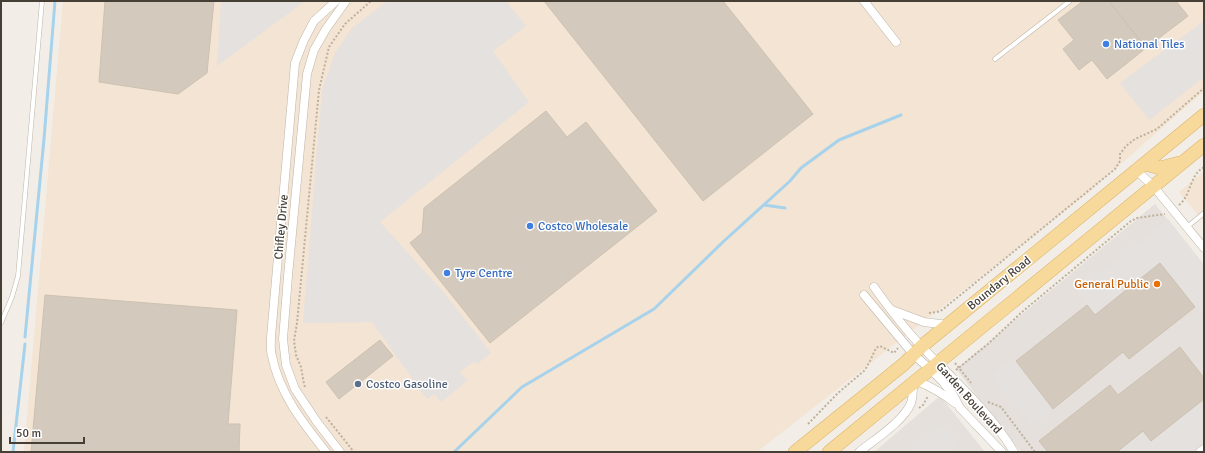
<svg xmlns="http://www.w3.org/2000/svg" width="1205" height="453" viewBox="0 0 1205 453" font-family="Signika,sans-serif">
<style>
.commercial{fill:#f3e4d3}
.industrial{fill:#e5e0dc}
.parking{fill:#e4e1df}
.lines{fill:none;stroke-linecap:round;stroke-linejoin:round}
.stream{stroke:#a7d2eb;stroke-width:3}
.building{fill:#d3cabd;stroke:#cdc1b1}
.lane-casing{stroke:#bdb6aa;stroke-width:5}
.street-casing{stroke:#bdb6aa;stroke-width:9}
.primary-casing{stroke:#dbb56c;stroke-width:14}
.path{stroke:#beb19c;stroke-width:2;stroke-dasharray:2 2;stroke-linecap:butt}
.lane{stroke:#fff;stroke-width:4}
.street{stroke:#fff;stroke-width:8}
.primary{stroke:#f7d99b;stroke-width:13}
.shop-dot{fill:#3f7fe0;stroke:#fff;stroke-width:1.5}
.food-dot{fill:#e8710a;stroke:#fff;stroke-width:1.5}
.service-dot{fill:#5c6f8a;stroke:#fff;stroke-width:1.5}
.labels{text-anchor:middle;stroke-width:3;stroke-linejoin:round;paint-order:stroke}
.shop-label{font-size:12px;fill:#366cbe;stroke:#fff;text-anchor:start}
.street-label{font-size:12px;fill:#453f36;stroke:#fff}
.food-label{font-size:12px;fill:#c56008;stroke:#fff;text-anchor:end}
.service-label{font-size:12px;fill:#4e5e75;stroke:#fff;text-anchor:start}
</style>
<rect width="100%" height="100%" fill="#f2eee7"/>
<g class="commercial">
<path d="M63,1H1204V91L1089,192L757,452H24Z"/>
<path d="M1204,171V222L1179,192Z"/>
</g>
<g class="industrial">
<path d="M1155,204L1204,265V452H1021L956,369Z"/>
<path d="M940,396L985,452H874Z"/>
</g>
<g class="parking">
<path d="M221,1H305L217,66Z"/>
<path d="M388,1H506L526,26L493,51L529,102L380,222L445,294L491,353L477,364L474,361L460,372L467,381L441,402L434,394L427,399L372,322L303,323L322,90L335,53L352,28Z"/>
<path d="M1204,21V77L1149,120L1120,83Z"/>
<path d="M1168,219L1204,265V313L1202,315L1160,264L1095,315L1076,292Z"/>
<path d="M1013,358L1053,409L1032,426L991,375Z"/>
<path d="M1199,403L1204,410V443L1192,452H1117L1143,431L1151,440Z"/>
<path d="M943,424L959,444L950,452H908Z"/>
</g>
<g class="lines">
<g class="stream">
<path d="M764,205L785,208"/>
<path d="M25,337L44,139L55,1"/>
<path d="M13,452L25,344"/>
<path d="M454,452L522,387L654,309L724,241L790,181L801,168L839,140L901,115"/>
</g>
</g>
<g class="building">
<path d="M105,1H214L207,73L178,94L99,82Z"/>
<path d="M544,1H723L813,114L703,201Z"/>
<path d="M1083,1H1109L1146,48L1107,79L1092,60L1079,70L1063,49L1074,40L1058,20Z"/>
<path d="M1109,1H1176L1188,16L1146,48Z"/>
<path d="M546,111L567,137L586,122L657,211L490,343L410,243L422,233L424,208Z"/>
<path d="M1160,263L1195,307L1129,359L1123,352L1053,409L1016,361L1087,305L1095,315Z"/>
<path d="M45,295L237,310L228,424H240L239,452H31Z"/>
<path d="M380,340L393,356L339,399L326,382Z"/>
<path d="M1180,347L1204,378V399L1151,441L1143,431L1117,452H1048L1039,441L1110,385L1118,395Z"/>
</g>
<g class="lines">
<defs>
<g id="lane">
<path d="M995,59L1070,1"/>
<path d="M1187,227L1204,213"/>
<path d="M1,323L12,297L18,276L42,1"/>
</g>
<g id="street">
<path d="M864,1L896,42"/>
<path d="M1137,171L1154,187L1204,248"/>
<path d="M874,287C889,308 904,328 922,347C954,380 990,412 1014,452"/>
<path d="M864,295L914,355L930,369L944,383L953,395L960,408L1002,452"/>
<path d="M892,310L924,322L948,325"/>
<path d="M917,381C932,387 942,393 955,403"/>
<path d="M326,452C303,423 279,393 272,356C270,350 271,343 271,337L295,63L304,40L314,21L336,1"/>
<path d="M340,452L317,422L295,389L286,365L283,339L288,276L307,74L314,50L326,29L346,1"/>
<path d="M859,452C874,440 904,421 911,403C913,397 913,391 913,384"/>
<path d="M1200,452L1204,449"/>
</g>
<g id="primary">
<path d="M1145,164L1160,168L1179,163"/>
<path d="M795,452L904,364L922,346L1204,115"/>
<path d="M829,452L1204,145"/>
</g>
</defs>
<use href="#lane" class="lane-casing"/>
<use href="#street" class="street-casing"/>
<use href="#primary" class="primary-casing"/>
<g class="path">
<path d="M1179,205C1188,198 1189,186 1195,176C1197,172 1200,170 1204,167"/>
<path d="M929,313L937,312L942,310L1115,169L1120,161V154L1126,146L1135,139L1157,129L1204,88"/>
<path d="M955,363L971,383"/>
<path d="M956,370L988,344L1022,312L1131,221L1137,218L1165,214"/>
<path d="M305,387L304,384L301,367L296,355L294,341L297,323L319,90L329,47L345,24L371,1"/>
<path d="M988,402L1001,407L1035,452"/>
<path d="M919,408L923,405L928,396"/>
<path d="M326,417L354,452"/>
<path d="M808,424L838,393L865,370L870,361L876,348L880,346L894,353L898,348"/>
</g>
<use href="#lane" class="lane"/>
<use href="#street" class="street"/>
<use href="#primary" class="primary"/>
</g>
<g class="shop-dot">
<circle cx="1106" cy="44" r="4"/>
<circle cx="530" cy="226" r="4"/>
<circle cx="447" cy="273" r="4"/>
</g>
<circle class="food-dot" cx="1157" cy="284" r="4"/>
<circle class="service-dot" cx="358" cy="384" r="4"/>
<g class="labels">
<g class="shop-label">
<text x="1114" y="48">National Tiles</text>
<text x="538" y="230">Costco Wholesale</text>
<text x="455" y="277">Tyre Centre</text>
</g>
<g class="street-label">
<text transform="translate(281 227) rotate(-85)" y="4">Chifley Drive</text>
<text transform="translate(999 283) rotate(-39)" y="4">Boundary Road</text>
<text transform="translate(969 398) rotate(48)" y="4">Garden Boulevard</text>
</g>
<g class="food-label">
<text x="1149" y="288">General Public</text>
</g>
<g class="service-label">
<text x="366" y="388">Costco Gasoline</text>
</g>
</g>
<rect width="1205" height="453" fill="none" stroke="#453f36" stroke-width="4"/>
<path d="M10 437v6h74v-6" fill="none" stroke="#453f36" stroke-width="2"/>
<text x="16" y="437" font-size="12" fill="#453f36" stroke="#ffffff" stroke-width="3" paint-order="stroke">50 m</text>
</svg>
